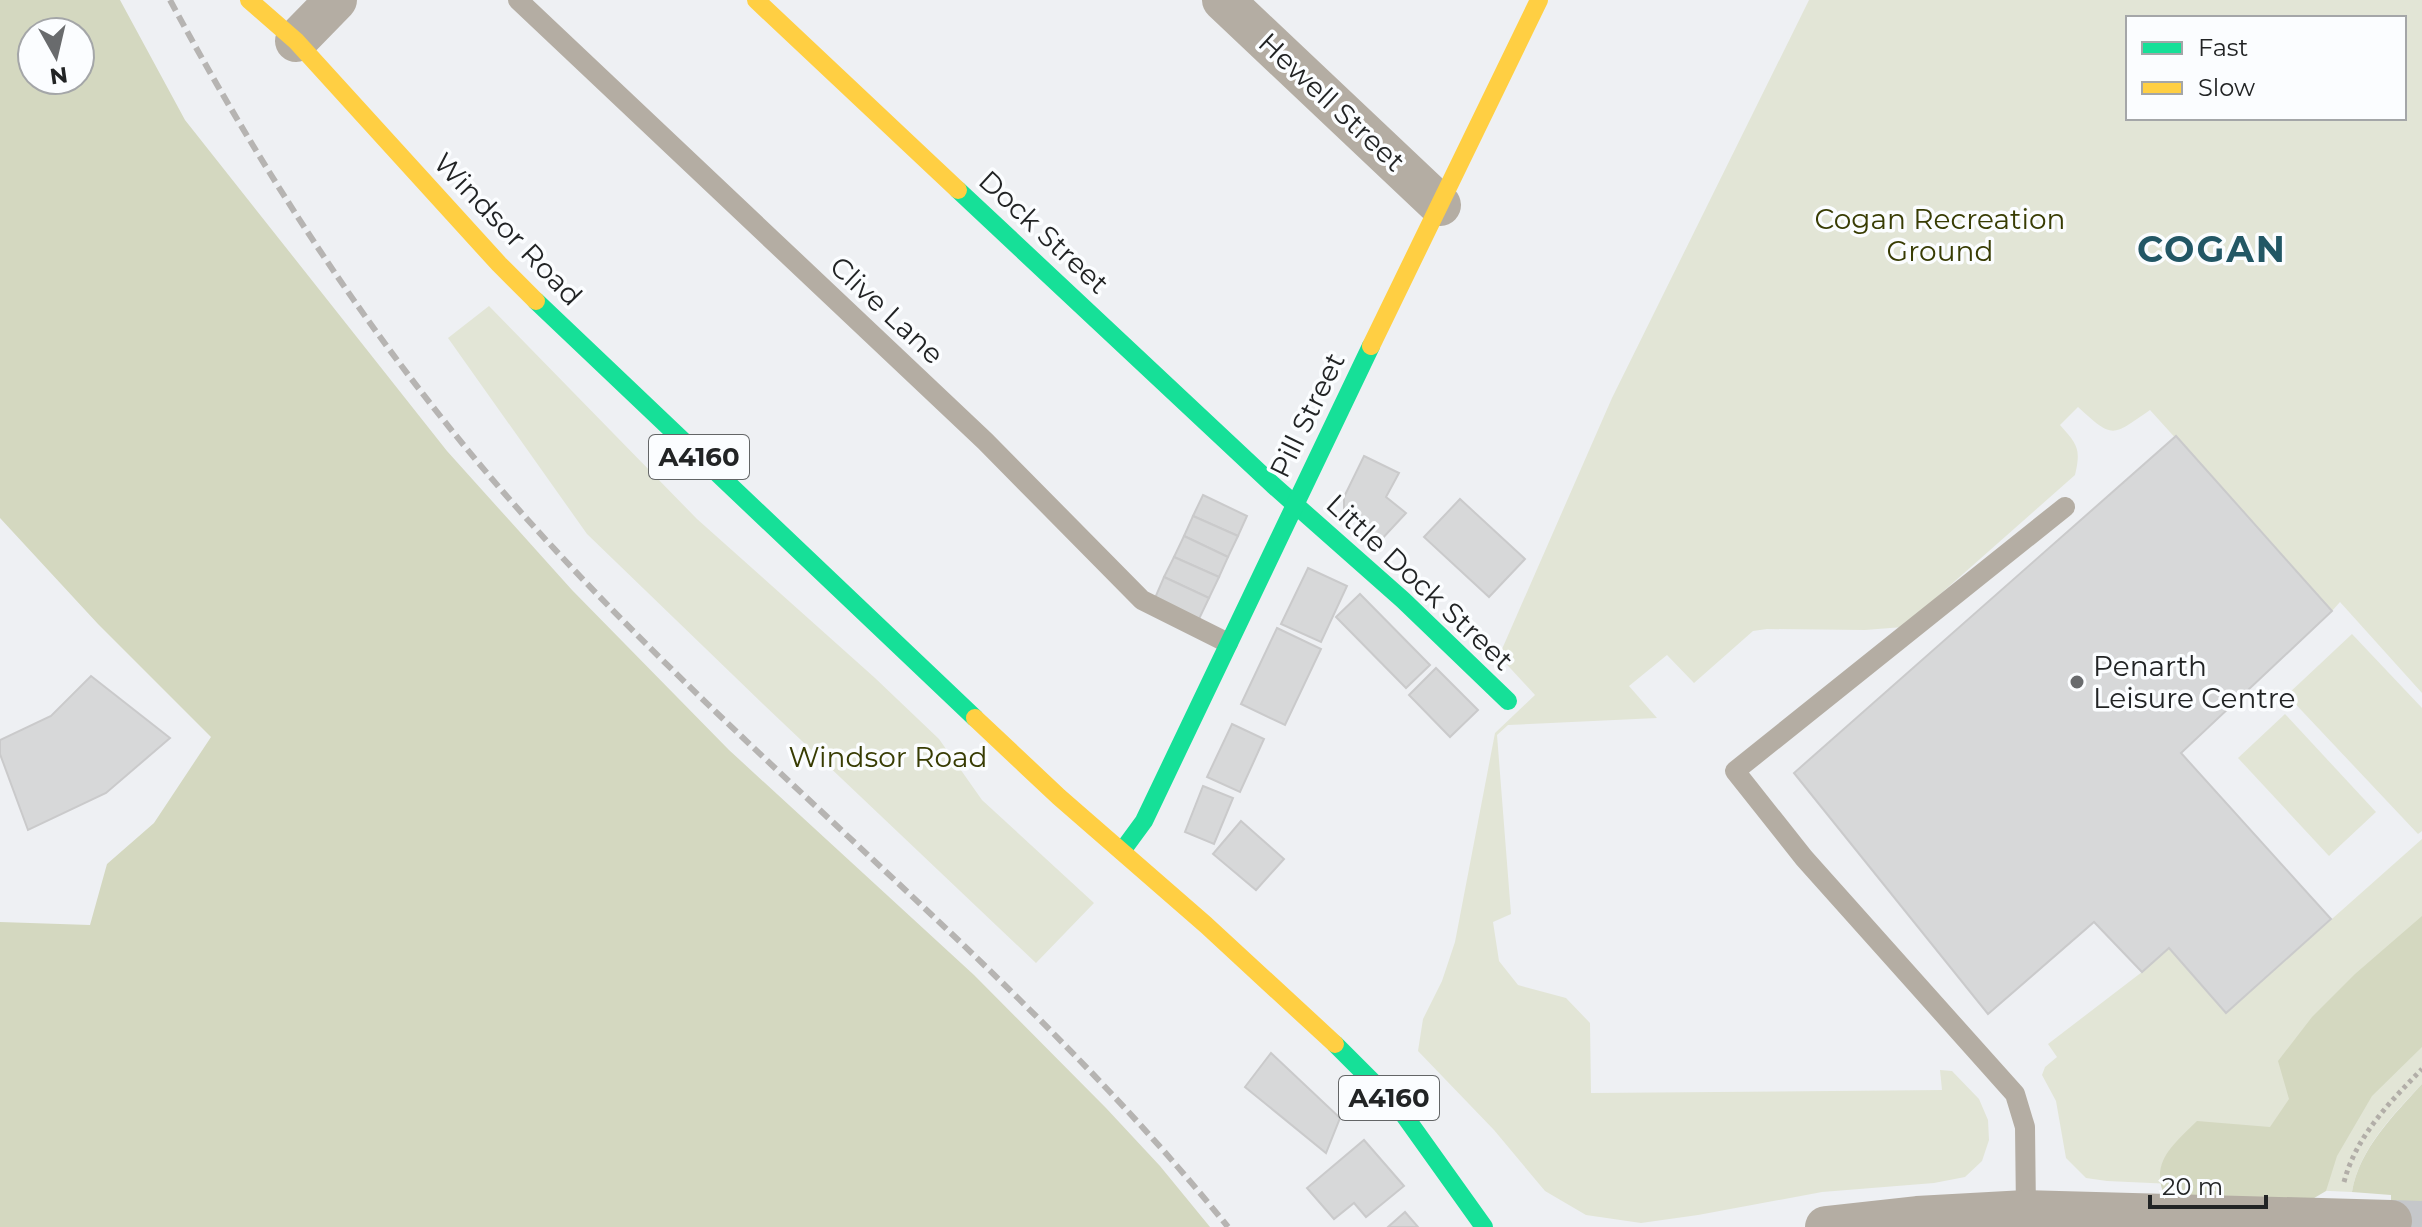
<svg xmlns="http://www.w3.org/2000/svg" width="2422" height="1227" viewBox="0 0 2422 1227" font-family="Montserrat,sans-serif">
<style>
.green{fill:#e2e5d6;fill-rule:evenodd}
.forest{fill:#d4d8c0;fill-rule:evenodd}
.building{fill:#d7d8d9;stroke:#cacacb;stroke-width:2}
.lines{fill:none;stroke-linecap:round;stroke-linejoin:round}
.street-tunnel{stroke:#c5c7ca;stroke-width:42;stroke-dasharray:42 21;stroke-linecap:butt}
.path{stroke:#b2aea8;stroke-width:5;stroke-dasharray:4 4;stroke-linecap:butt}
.lane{stroke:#b4ada3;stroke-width:20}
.street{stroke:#b4ada3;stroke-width:42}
.fast{stroke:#16e098;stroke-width:18}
.slow{stroke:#ffcf43;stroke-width:18}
.rail{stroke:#b6b4b2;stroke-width:6;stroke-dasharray:12 6;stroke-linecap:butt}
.poi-dot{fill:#696b6d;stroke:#fbfdff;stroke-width:3}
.labels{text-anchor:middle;stroke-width:7;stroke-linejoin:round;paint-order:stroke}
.shield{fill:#fbfdff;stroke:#636566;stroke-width:2}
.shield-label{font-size:26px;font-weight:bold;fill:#222425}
.street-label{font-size:28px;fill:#222425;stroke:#fbfdff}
.park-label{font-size:28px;fill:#383c03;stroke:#fbfdff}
.poi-label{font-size:28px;fill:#222425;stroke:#fbfdff;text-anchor:start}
.district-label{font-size:36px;font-weight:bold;letter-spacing:2px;fill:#225765;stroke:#fbfdff}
</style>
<rect width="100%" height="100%" fill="#eef0f3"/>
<g class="green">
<path d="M1809,0H2422V693L2340,602L2332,611L2150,410C2112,436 2114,440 2078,407L2060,425C2078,445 2081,449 2075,475L1903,627L1865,630L1767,629L1753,631L1694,683L1667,655L1629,686L1657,718L1508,725L1497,735L1511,914L1493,922L1499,961L1518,985L1566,998L1590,1023L1591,1093L1942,1090L1940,1070L1952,1071L1979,1099L1988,1120L1989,1140L1982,1161L1965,1177L1934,1183L1822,1192L1698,1215L1641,1223L1586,1215L1545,1191L1494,1130L1418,1051L1423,1019L1442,981L1455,942L1495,733L1535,695L1499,656L1612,398ZM2128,18H2404V118H2128Z"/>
<path d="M489,306L697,519L875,678L939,739L982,800L1094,903L1036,963L763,704L587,534L448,338Z"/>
<path d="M2352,634L2422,708V831L2418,834L2287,695Z"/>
<path d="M2285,714L2376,812L2329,856L2238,758Z"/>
<path d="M2422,839V1084C2393,1115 2359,1149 2352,1192L2107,1181L2086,1178L2066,1158L2056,1101L2042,1075L2045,1067L2057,1057L2048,1044L2142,972L2169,948L2227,1012Z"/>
</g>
<g class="forest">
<path d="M0,0H120L185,120L447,451L572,590L729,750L974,975L1106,1108L1160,1166L1210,1227H0V922L90,925L107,864L154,823L211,737L98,624L0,518ZM32,32H80V80H32Z"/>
<path d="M2422,916V1047L2372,1096L2337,1156L2326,1191L2304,1204L2165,1197C2149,1162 2174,1144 2197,1121L2270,1127L2289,1099L2278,1061L2312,1017L2355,974Z"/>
<path d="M2422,1084V1227H2391V1195L2352,1192C2359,1149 2394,1115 2422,1084Z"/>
</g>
<g class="building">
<path d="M2176,436L2332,611L2181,753L2331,919L2226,1013L2169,948L2142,972L2094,922L1988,1014L1794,773Z"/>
<path d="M1364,456L1399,473L1386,497L1406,513L1381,540L1344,512V497Z"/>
<path d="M1203,495L1247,516L1238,536L1193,516Z"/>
<path d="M1460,499L1525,559L1489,597L1424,537Z"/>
<path d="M1193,516L1238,536L1228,557L1184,536Z"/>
<path d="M1184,536L1228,557L1219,577L1174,557Z"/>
<path d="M1174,557L1219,577L1209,598L1164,577Z"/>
<path d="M1308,568L1347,586L1321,642L1281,624Z"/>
<path d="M1164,577L1209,598L1199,619L1155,598Z"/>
<path d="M1360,594L1430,665L1406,688L1336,617Z"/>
<path d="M1277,628L1321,649L1285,725L1241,704Z"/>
<path d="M1436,668L1478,710L1450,737L1409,695Z"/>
<path d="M91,676L170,738L106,793L28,830L0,754V740L51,716Z"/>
<path d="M1232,724L1264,739L1240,792L1207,777Z"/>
<path d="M1203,786L1233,798L1214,844L1185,832Z"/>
<path d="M1241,821L1284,859L1256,890L1213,854Z"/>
<path d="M1271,1053L1340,1118L1326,1153L1245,1087Z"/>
<path d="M1364,1140L1404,1186L1366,1217L1354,1203L1334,1219L1307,1188Z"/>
<path d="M1405,1212L1418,1227H1388Z"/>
</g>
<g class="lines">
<path class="street-tunnel" d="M2391,1221L2422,1222"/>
<path class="path" d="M2344,1182C2356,1136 2390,1102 2422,1069"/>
<g class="lane">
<path d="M518,0L985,441L1142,600L1228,643"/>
<path d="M2026,1211L2025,1127L2015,1094L1804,858L1735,771L2065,507"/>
</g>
<g class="street">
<path d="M1223,0L1440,205"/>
<path d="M296,41L336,0"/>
<path d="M1826,1227L1917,1217L2026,1211L2391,1221"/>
</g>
<g class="fast">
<path d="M958,190L1273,485L1403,600L1508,701"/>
<path d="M536,301L975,718"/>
<path d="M1122,851L1144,821L1371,346"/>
<path d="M1335,1044L1399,1108L1484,1227"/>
</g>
<g class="slow">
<path d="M249,0L296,41L499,264L536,301"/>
<path d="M756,0L958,190"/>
<path d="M1371,346L1539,0"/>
<path d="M975,718L1059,797L1206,925L1335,1044"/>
</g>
<path class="rail" d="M170,0C278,201 403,387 559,554C775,786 1029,980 1228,1227"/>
</g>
<circle class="poi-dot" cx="2077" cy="682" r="8"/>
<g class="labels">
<g class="shield">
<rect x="649" y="435" width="100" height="44" rx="6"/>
<rect x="1339" y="1076" width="100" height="44" rx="6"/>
</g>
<g class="shield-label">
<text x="699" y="466">A4160</text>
<text x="1389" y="1107">A4160</text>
</g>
<g class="street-label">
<text transform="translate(1332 102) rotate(43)" y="10">Hewell Street</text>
<text transform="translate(508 229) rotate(46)" y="10">Windsor Road</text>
<text transform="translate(1044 232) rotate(43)" y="10">Dock Street</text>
<text transform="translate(887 310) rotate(43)" y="10">Clive Lane</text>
<text transform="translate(1307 415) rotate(-64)" y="10">Pill Street</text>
<text transform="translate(1420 582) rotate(43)" y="10">Little Dock Street</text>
</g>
<g class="park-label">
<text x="1940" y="229">Cogan Recreation<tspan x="1940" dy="32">Ground</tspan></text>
<text x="888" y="767">Windsor Road</text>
</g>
<g class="poi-label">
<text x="2093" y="676">Penarth<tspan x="2093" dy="32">Leisure Centre</tspan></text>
</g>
<g class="district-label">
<text x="2212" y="262">COGAN</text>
</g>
</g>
<rect x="2126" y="16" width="280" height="104" fill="#fbfdff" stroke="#a4a6a8" stroke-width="2"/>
<rect x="2142" y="42" width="40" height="12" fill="#16e098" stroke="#a4a6a8" stroke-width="2"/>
<text x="2198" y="56" font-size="24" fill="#222425">Fast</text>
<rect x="2142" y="82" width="40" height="12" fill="#ffcf43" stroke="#a4a6a8" stroke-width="2"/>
<text x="2198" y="96" font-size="24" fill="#222425">Slow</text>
<g transform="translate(56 56) rotate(172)"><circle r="38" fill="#fbfdff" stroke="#a4a6a8" stroke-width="2"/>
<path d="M0-6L14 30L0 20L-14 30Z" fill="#696b6d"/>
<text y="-12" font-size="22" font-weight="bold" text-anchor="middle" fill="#222425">N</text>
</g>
<path d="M2150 1195v12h116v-12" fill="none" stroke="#222425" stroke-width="4"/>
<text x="2162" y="1195" font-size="24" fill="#222425" stroke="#fbfdff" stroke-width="6" paint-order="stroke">20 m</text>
</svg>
